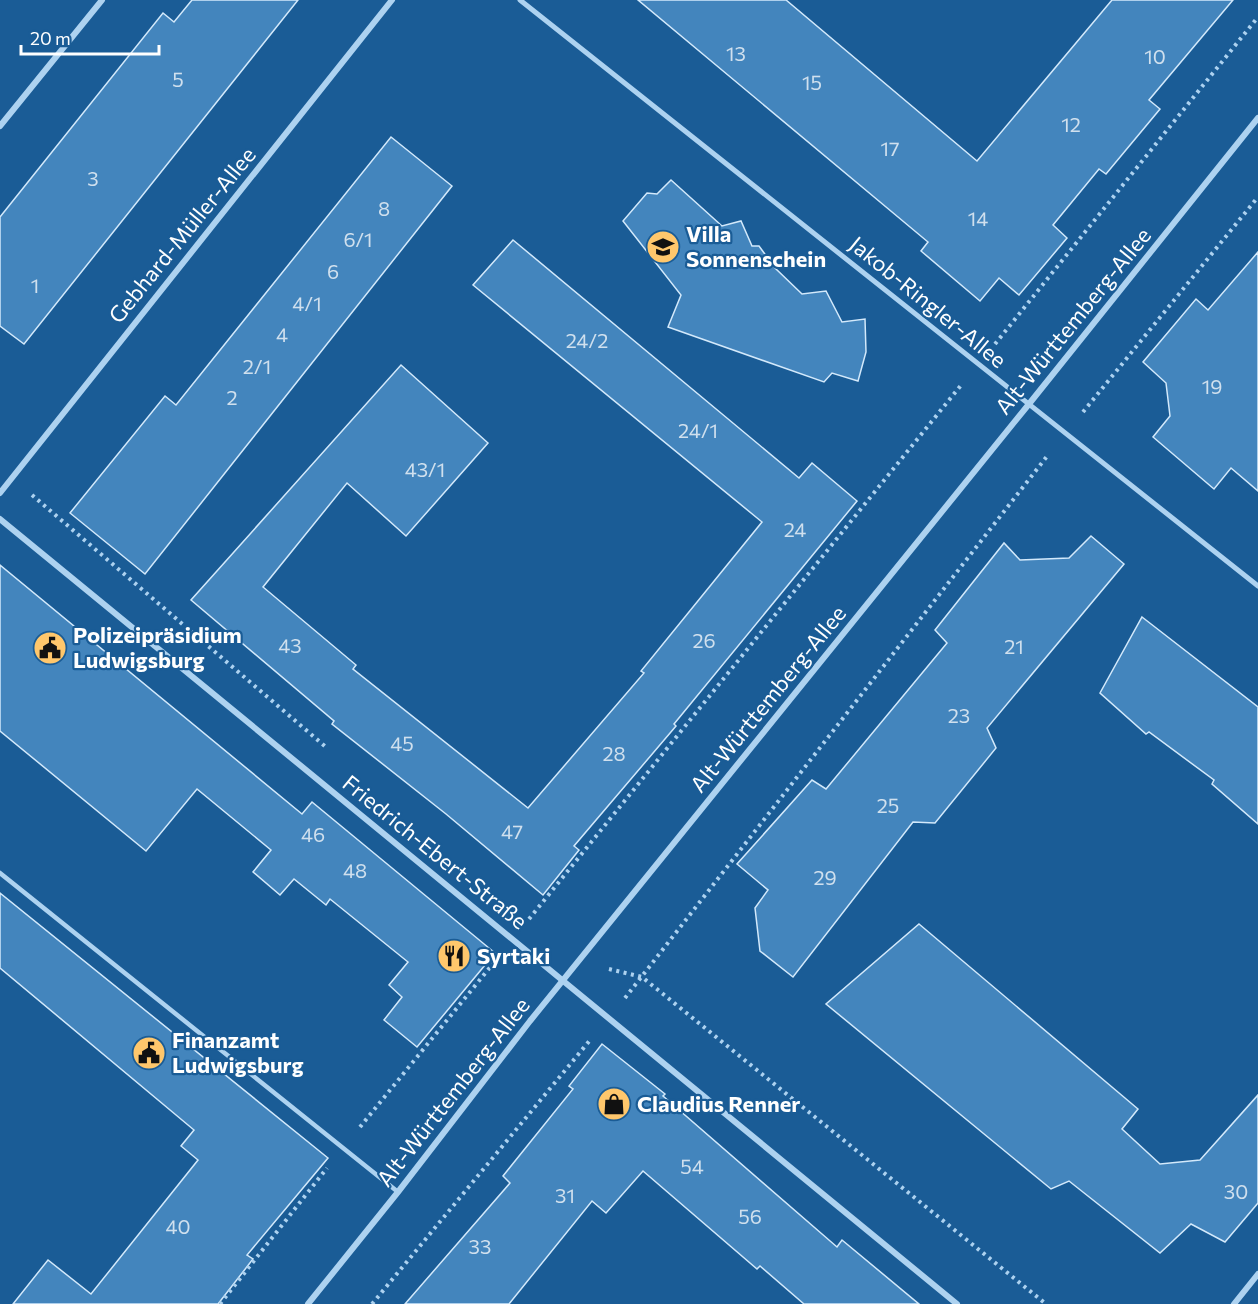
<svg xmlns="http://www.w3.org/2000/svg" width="1258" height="1304" viewBox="0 0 1258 1304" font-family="Commissioner,sans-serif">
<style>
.building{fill:#4385bd;stroke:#d3e9fb;stroke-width:1.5}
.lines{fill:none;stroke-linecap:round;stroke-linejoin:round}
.path{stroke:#add2f0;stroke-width:4;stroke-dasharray:3 4.5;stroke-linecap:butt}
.service{stroke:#add2f0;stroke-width:4.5}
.pedestrian{stroke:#add2f0;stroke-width:5}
.minor{stroke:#add2f0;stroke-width:6}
.labels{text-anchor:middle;stroke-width:4.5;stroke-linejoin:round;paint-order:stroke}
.number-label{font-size:20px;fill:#d0e0ee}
.poi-label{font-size:22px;font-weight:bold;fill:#fff;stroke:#1a5c96;text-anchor:start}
.street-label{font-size:22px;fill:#fff;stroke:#1a5c96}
</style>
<rect width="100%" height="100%" fill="#1a5c96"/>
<g class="building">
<path d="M192,0H298L24,344L0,326V217L163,13L174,22Z"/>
<path d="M638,0H786L977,161L1112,0H1233L1149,100L1160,109L1106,174L1099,169L1053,225L1067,238L1019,295L999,278L980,301L921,251L928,242Z"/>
<path d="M391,137L452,186L145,574L70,513L165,396L176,405Z"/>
<path d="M671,180L722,226L741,221L752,246H759L775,268L802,294L826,291L842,322L865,319L866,352L858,381L832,373L824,382L668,327L681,295L623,221L647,193L657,194Z"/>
<path d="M513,240L799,478L812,463L857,501L674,724L676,726L574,846L579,850L543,895L446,814L332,724L334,721L191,600L401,365L488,443L406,536L347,483L263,587L356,665L353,669L528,808L644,673L641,671L762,522L473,285Z"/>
<path d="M1258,252V491L1231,468L1214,489L1153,437L1170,416L1166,383L1143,362L1196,299L1208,310Z"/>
<path d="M1091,536L1124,564L987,728L996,748L935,823L913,822L793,977L760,951L755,908L768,890L737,864L812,780L826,789L947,643L935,630L1004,543L1020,560L1069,558Z"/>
<path d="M0,565L302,814L312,802L495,953L417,1047L384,1020L402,997L389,985L408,962L330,899L326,905L294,879L280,895L253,872L271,850L197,789L146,851L0,731Z"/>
<path d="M1142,617L1258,707V824L1212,784L1214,780L1149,732L1146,734L1100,693Z"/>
<path d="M0,893L328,1158L247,1255L253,1259L218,1304H13L48,1260L91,1294L198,1160L181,1146L194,1130L0,968Z"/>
<path d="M919,924L1138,1109L1122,1129L1160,1164L1200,1160L1258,1095V1203L1225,1242L1191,1224L1160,1253L1069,1181L1051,1189L826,1004Z"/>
<path d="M602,1044L665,1094L663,1096L837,1247L842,1240L919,1304H804L760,1266L757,1269L643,1171L606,1213L592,1201L509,1304H405L510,1183L503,1176L573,1089L569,1086Z"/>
</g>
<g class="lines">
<g class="path">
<path d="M995,344L1258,17"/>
<path d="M1083,412L1258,197"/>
<path d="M32,495L327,748"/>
<path d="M529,919L962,384"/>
<path d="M609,969L642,977L1046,1304"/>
<path d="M625,998L1048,455"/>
<path d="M360,1127L496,960"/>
<path d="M220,1304L327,1168"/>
<path d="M372,1304L591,1039"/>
</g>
<path class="service" d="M0,873L398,1192"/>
<path class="pedestrian" d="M520,0L1258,586"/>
<g class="minor">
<path d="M0,126L102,0"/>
<path d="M0,493L392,0"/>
<path d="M0,519L957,1304"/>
<path d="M308,1304L398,1192L530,1021L1029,404L1258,118"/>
<path d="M1234,1304L1258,1274"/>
</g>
</g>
<defs>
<symbol id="school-disc" viewBox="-11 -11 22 22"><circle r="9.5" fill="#ffc76c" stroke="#1a5c96"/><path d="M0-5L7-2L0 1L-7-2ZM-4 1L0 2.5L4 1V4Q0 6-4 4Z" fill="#111"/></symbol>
<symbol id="civic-disc" viewBox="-11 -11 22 22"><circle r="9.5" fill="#ffc76c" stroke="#1a5c96"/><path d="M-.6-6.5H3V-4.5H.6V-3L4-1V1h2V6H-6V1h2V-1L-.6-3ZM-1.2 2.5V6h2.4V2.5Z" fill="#111"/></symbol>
<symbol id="restaurant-disc" viewBox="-11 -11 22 22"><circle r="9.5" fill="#ffc76c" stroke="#1a5c96"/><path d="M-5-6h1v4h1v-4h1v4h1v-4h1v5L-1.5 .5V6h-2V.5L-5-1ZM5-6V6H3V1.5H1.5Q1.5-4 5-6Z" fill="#111"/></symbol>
<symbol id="shop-disc" viewBox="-11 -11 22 22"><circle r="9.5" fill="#ffc76c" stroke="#1a5c96"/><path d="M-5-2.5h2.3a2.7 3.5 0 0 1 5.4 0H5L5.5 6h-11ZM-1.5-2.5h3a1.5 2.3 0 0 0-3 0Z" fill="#111"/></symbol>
</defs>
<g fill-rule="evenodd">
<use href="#school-disc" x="644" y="228" width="38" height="38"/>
<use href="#civic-disc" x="31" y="629" width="38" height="38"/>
<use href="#restaurant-disc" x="435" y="937" width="38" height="38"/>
<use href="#civic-disc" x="130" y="1034" width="38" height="38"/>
<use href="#shop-disc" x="595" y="1085" width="38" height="38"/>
</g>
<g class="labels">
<g class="number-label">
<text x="736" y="61">13</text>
<text x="1155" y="64">10</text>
<text x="178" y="87">5</text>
<text x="812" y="90">15</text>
<text x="1071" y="132">12</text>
<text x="890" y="156">17</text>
<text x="93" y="186">3</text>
<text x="384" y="216">8</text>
<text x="978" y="226">14</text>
<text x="358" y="247">6/1</text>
<text x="333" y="279">6</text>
<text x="35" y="293">1</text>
<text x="307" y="311">4/1</text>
<text x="282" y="342">4</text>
<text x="587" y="348">24/2</text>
<text x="257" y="374">2/1</text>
<text x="1212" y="394">19</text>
<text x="232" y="405">2</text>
<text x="698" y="438">24/1</text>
<text x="425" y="477">43/1</text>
<text x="795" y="537">24</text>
<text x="704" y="648">26</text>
<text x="290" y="653">43</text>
<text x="1014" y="654">21</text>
<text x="959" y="723">23</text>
<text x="402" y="751">45</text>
<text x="614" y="761">28</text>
<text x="888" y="813">25</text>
<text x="512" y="839">47</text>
<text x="313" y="842">46</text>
<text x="355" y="878">48</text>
<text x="825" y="885">29</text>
<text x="692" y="1174">54</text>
<text x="1236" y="1199">30</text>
<text x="565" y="1203">31</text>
<text x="750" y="1224">56</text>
<text x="178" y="1234">40</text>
<text x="480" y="1254">33</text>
</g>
<g class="poi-label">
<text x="686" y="242">Villa<tspan x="686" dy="25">Sonnenschein</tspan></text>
<text x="73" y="643">Polizeipräsidium<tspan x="73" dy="25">Ludwigsburg</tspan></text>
<text x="477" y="964">Syrtaki</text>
<text x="172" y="1048">Finanzamt<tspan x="172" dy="25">Ludwigsburg</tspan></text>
<text x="637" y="1112">Claudius Renner</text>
</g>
<g class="street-label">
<text transform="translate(182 235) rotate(-51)" y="8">Gebhard-Müller-Allee</text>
<text transform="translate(928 302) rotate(39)" y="8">Jakob-Ringler-Allee</text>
<text transform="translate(1073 321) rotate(-51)" y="8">Alt-Württemberg-Allee</text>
<text transform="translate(768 699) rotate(-51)" y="8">Alt-Württemberg-Allee</text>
<text transform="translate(435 852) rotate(39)" y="8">Friedrich-Ebert-Straße</text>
<text transform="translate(453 1092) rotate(-52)" y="8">Alt-Württemberg-Allee</text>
</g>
</g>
<path d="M21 45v9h138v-9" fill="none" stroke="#ffffff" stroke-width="3"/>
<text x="30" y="45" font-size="18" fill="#ffffff" stroke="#1a5c96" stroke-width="4.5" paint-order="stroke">20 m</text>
</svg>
